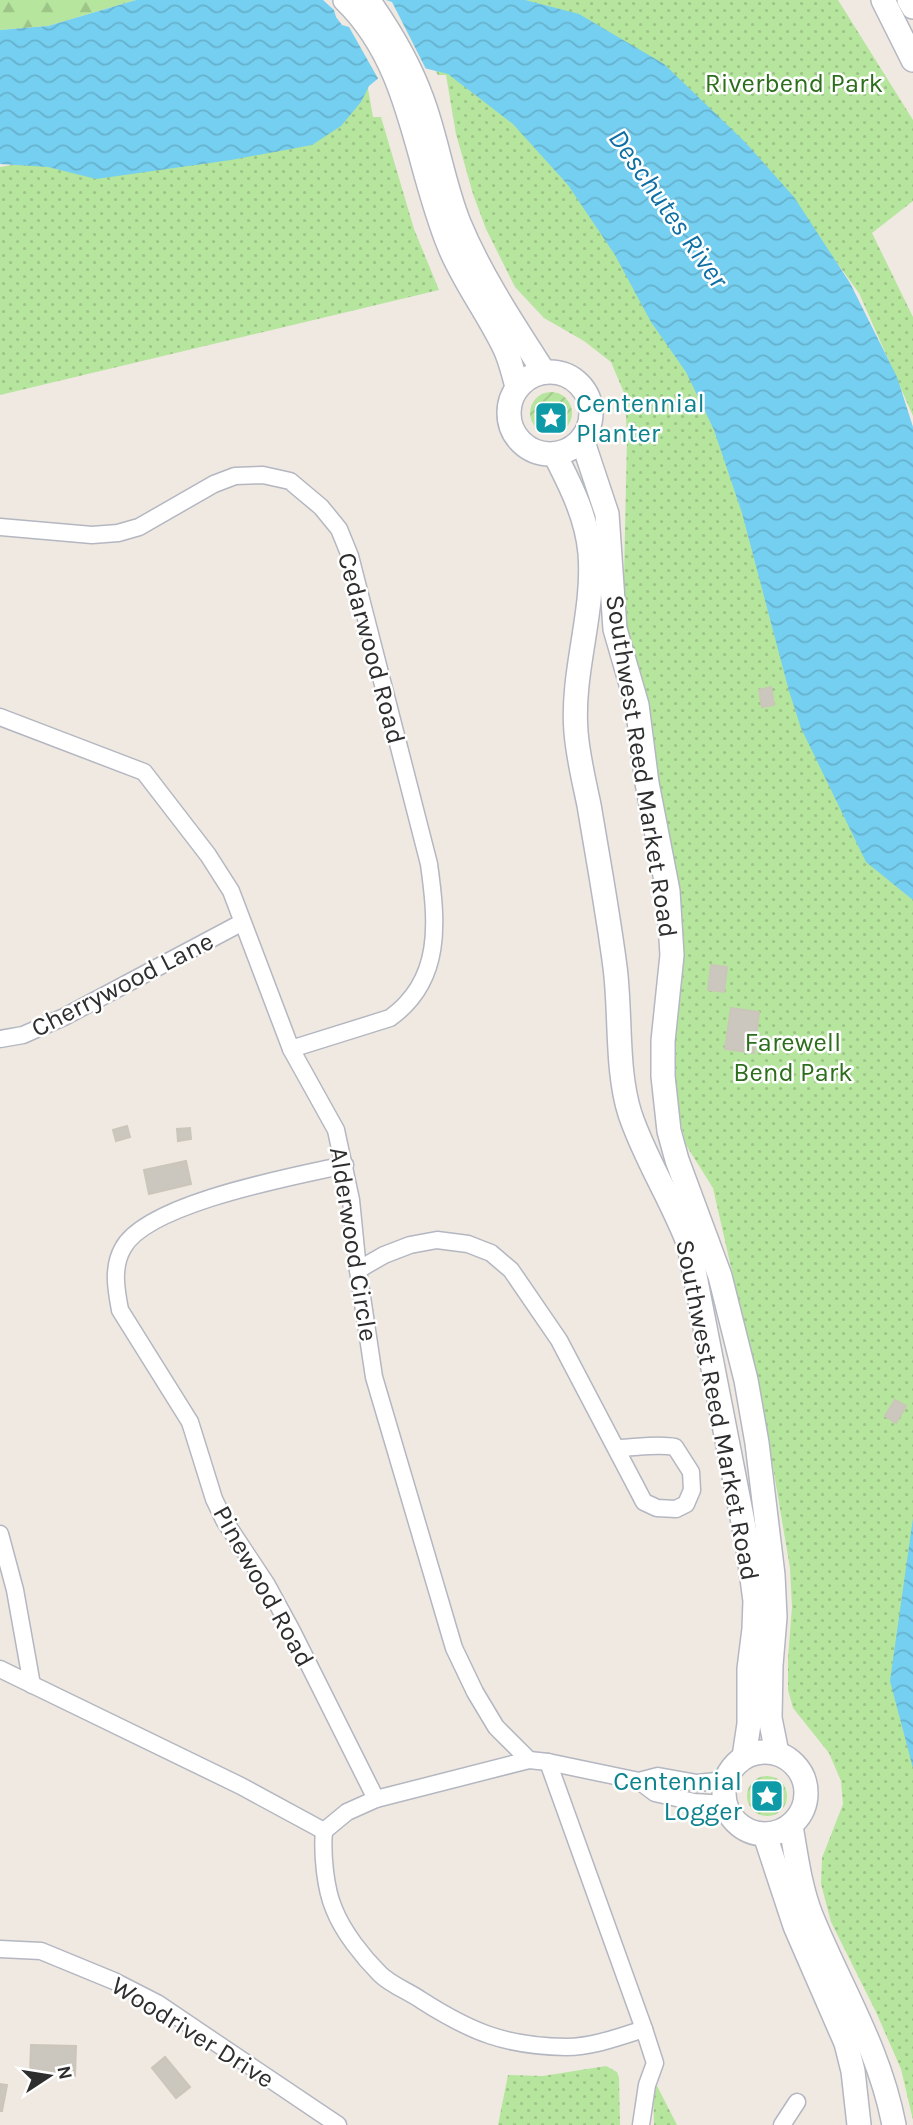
<svg xmlns="http://www.w3.org/2000/svg" width="913" height="2125" viewBox="0 0 913 2125" font-family="Karla,sans-serif">
<style>
.forest{fill:url(#forest-firs)}
.park{fill:url(#park-dots)}
.garden{fill:url(#garden-furrows)}
.water{fill:url(#water-waves)}
.pier{fill:#efe9e1}
.building{fill:#cbc7bf;stroke:#cbc5ba;stroke-width:2}
.lines{fill:none;stroke-linecap:round;stroke-linejoin:round}
.street-casing{stroke:#b4b7c1;stroke-width:19}
.secondary-casing{stroke:#b4b7c1;stroke-width:26}
.street{stroke:#fff;stroke-width:16}
.secondary{stroke:#fff;stroke-width:23}
.labels{text-anchor:middle;stroke-width:5;stroke-linejoin:round;paint-order:stroke}
.park-label{font-size:26px;fill:#2c6e1b;stroke:#fff}
.culture-label{font-size:26px;fill:#0d838f;stroke:#fff;text-anchor:start}
.street-label{font-size:26px;fill:#2e2e2e;stroke:#fff}
.water-label{font-size:28px;font-style:italic;fill:#0d6fa3;stroke:#fff}
</style>
<defs>
<pattern id="forest-firs" width="22" height="20" patternUnits="userSpaceOnUse" patternTransform="scale(1.75)"><rect width="22" height="20" fill="#b6e59e"/><path d="M5 1l3.5 6h-7zM16 11l3.5 6h-7z" fill="#9dc588"/></pattern>
<pattern id="park-dots" width="8" height="8" patternUnits="userSpaceOnUse" patternTransform="scale(1.75)"><rect width="8" height="8" fill="#b6e59e"/><path d="M2 2h.1M6 6h.1" fill="none" stroke="#9dc588" stroke-width="1.8" stroke-linecap="round"/></pattern>
<pattern id="garden-furrows" width="10" height="10" patternUnits="userSpaceOnUse" patternTransform="scale(1.75)"><rect width="10" height="10" fill="#b6e59e"/><path d="M-1 1l2-2M0 10L10 0M9 11l2-2" fill="none" stroke="#9dc588"/></pattern>
<pattern id="water-waves" width="16" height="10" patternUnits="userSpaceOnUse" patternTransform="scale(1.75)"><rect width="16" height="10" fill="#75cff0"/><path d="M0 5q4-4 8 0t8 0" fill="none" stroke="#66b2ce"/></pattern>
</defs>
<rect width="100%" height="100%" fill="#efe9e1"/>
<path class="forest" d="M0,0H136L48,26L0,30Z"/>
<g class="park">
<path d="M447,0H838L913,120V201L872,233L913,317V416L859,293L815,233Z"/>
<path d="M434,68L483,72L631,241L913,883V2120L901,2069L876,2012L831,1922L821,1884L822,1858L843,1804L841,1781L829,1753L793,1708L788,1690V1658L792,1607L790,1568L763,1408L713,1188L686,1145L677,1108L674,1054L683,970L682,920L668,833L623,624L627,437L625,395L611,362L584,341L544,318L515,287L486,229L473,194L456,134L446,75H438Z"/>
<path d="M367,83L373,117H381L414,229L439,290L0,395V167L55,158Z"/>
<path d="M606,2066L617,2072L619,2078L620,2125H498L508,2075L543,2076Z"/>
<path d="M653,2078L677,2125H654Z"/>
</g>
<g class="garden">
<circle cx="551" cy="413" r="21"/>
<circle cx="767" cy="1796" r="20"/>
</g>
<g class="water">
<path d="M136,0H525L579,14L664,64L745,142L794,197L850,283L897,377L913,427V900L866,862L801,728L789,691L742,513L714,430L686,372L651,322L615,255L568,185L513,124L448,74L416,66L386,72L369,86L361,102L341,126L312,145L231,160L96,179L48,167L0,164V30L48,26Z"/>
<path d="M913,1518V1768L890,1681Z"/>
</g>
<path class="pier" d="M323,0H386L392,2L428,73L416,70L388,75L380,82L349,27L342,25L336,17L334,10Z"/>
<g class="building">
<path d="M771,687L774,705L762,707L759,690Z"/>
<path d="M711,965L727,967L724,992L708,990Z"/>
<path d="M731,1008L759,1012L754,1053L725,1049Z"/>
<path d="M127,1126L130,1137L116,1141L113,1130Z"/>
<path d="M190,1128L191,1139L178,1141L177,1129Z"/>
<path d="M186,1161L191,1184L149,1194L144,1170Z"/>
<path d="M895,1400L906,1406L896,1423L885,1416Z"/>
<path d="M31,2045L76,2046L75,2076H30Z"/>
<path d="M165,2057L190,2087L176,2098L152,2068Z"/>
<path d="M0,2084L7,2085L2,2111H0Z"/>
</g>
<g class="lines">
<defs>
<g id="street">
<path d="M0,527L92,535L118,533L139,527L214,484L235,476L263,475L290,481L321,507L339,529L350,556L429,864C437,922 443,980 390,1018L291,1049"/>
<path d="M0,717L144,772L208,855L231,891L291,1049L336,1130L351,1200L358,1270L374,1377L454,1648L475,1692L496,1727L529,1760"/>
<path d="M0,1039L23,1035L64,1017L241,923"/>
<path d="M345,1165C295,1176 147,1203 123,1248C112,1267 116,1289 120,1310L190,1422L214,1499L224,1520L267,1585L292,1631L376,1799"/>
<path d="M358,1270L384,1255L410,1245L437,1240L468,1244L491,1253L511,1270L559,1340L644,1502L657,1508L676,1509L686,1504L692,1490L691,1472L675,1447C657,1443 636,1448 616,1448"/>
<path d="M0,1534L15,1590L32,1685"/>
<path d="M0,1669L241,1786L324,1831L347,1812L376,1799L529,1760L548,1762L639,1781L655,1793L694,1802L725,1804"/>
<path d="M548,1762L644,2029"/>
<path d="M639,1781L658,1776L697,1783L726,1780"/>
<path d="M324,1831C322,1853 325,1888 334,1909C343,1932 363,1957 380,1974C391,1985 408,1991 421,2000C471,2032 505,2046 566,2047C592,2047 619,2037 644,2029L655,2063L647,2085L641,2125"/>
<path d="M0,1949L41,1951L114,1981L157,2003L338,2125"/>
<path d="M782,2125L797,2102"/>
</g>
<g id="secondary">
<path d="M345,0C413,66 415,165 450,248C465,284 490,316 506,351C511,363 514,375 517,387"/>
<path d="M368,0C390,31 409,63 422,99C437,139 443,183 459,223C481,276 513,324 544,372"/>
<path d="M883,0L913,60"/>
<path d="M909,0L913,7"/>
<circle cx="550" cy="413" r="41"/>
<path d="M582,439L607,514L615,629L637,705L647,783L668,891L672,955L663,1041V1076L669,1131L677,1160L720,1276L746,1380L757,1443L773,1575L775,1617L771,1665L770,1718L777,1753"/>
<path d="M555,455C571,486 587,518 590,553C595,613 571,672 576,732C578,757 584,781 589,805C598,859 608,913 615,967C621,1013 616,1071 630,1114C645,1159 672,1200 689,1245L748,1548L755,1601L754,1629L749,1669V1724L744,1757"/>
<circle cx="765" cy="1793" r="41"/>
<path d="M791,1826C796,1855 800,1887 811,1915C840,1987 879,2047 894,2125"/>
<path d="M765,1835L795,1926L846,2043L853,2071L859,2125"/>
</g>
</defs>
<use href="#street" class="street-casing"/>
<use href="#secondary" class="secondary-casing"/>
<use href="#street" class="street"/>
<use href="#secondary" class="secondary"/>
</g>
<defs>
<symbol id="sight-square" viewBox="-11 -11 22 22"><rect x="-9" y="-9" width="18" height="18" rx="4" fill="#0f9aa8" stroke="#fff"/><path d="M0-6L1.8-2.2L6-1.7L2.9 1.2L3.7 5.4L0 3.3L-3.7 5.4L-2.9 1.2L-6-1.7L-1.8-2.2Z" fill="#fff"/></symbol>
</defs>
<g fill-rule="evenodd">
<use href="#sight-square" x="532" y="399" width="38" height="38"/>
<use href="#sight-square" x="748" y="1777" width="38" height="38"/>
</g>
<g class="labels">
<g class="park-label">
<text x="794" y="92">Riverbend Park</text>
<text x="793" y="1051">Farewell<tspan x="793" dy="30">Bend Park</tspan></text>
</g>
<g class="culture-label">
<text x="576" y="412">Centennial<tspan x="576" dy="30">Planter</tspan></text>
<text x="742" y="1790" text-anchor="end">Centennial<tspan x="742" dy="30">Logger</tspan></text>
</g>
<g class="street-label">
<text transform="translate(372 648) rotate(75)" y="9">Cedarwood Road</text>
<text transform="translate(642 766) rotate(81)" y="9">Southwest Reed Market Road</text>
<text transform="translate(122 984) rotate(-27)" y="9">Cherrywood Lane</text>
<text transform="translate(354 1244) rotate(81)" y="9">Alderwood Circle</text>
<text transform="translate(718 1410) rotate(79)" y="9">Southwest Reed Market Road</text>
<text transform="translate(264 1586) rotate(61)" y="9">Pinewood Road</text>
<text transform="translate(193 2032) rotate(32)" y="9">Woodriver Drive</text>
</g>
<g class="water-label">
<text transform="translate(669 208) rotate(55)" y="10">Deschutes River</text>
</g>
</g>
<g transform="translate(49 2076) rotate(78)" stroke="#ffffff" stroke-width="5" paint-order="stroke">
<path d="M0-5L12 26L0 18L-12 26Z" fill="#2e2e2e"/>
<text y="-10" font-size="19" font-weight="bold" text-anchor="middle" fill="#2e2e2e">N</text>
</g>
</svg>
